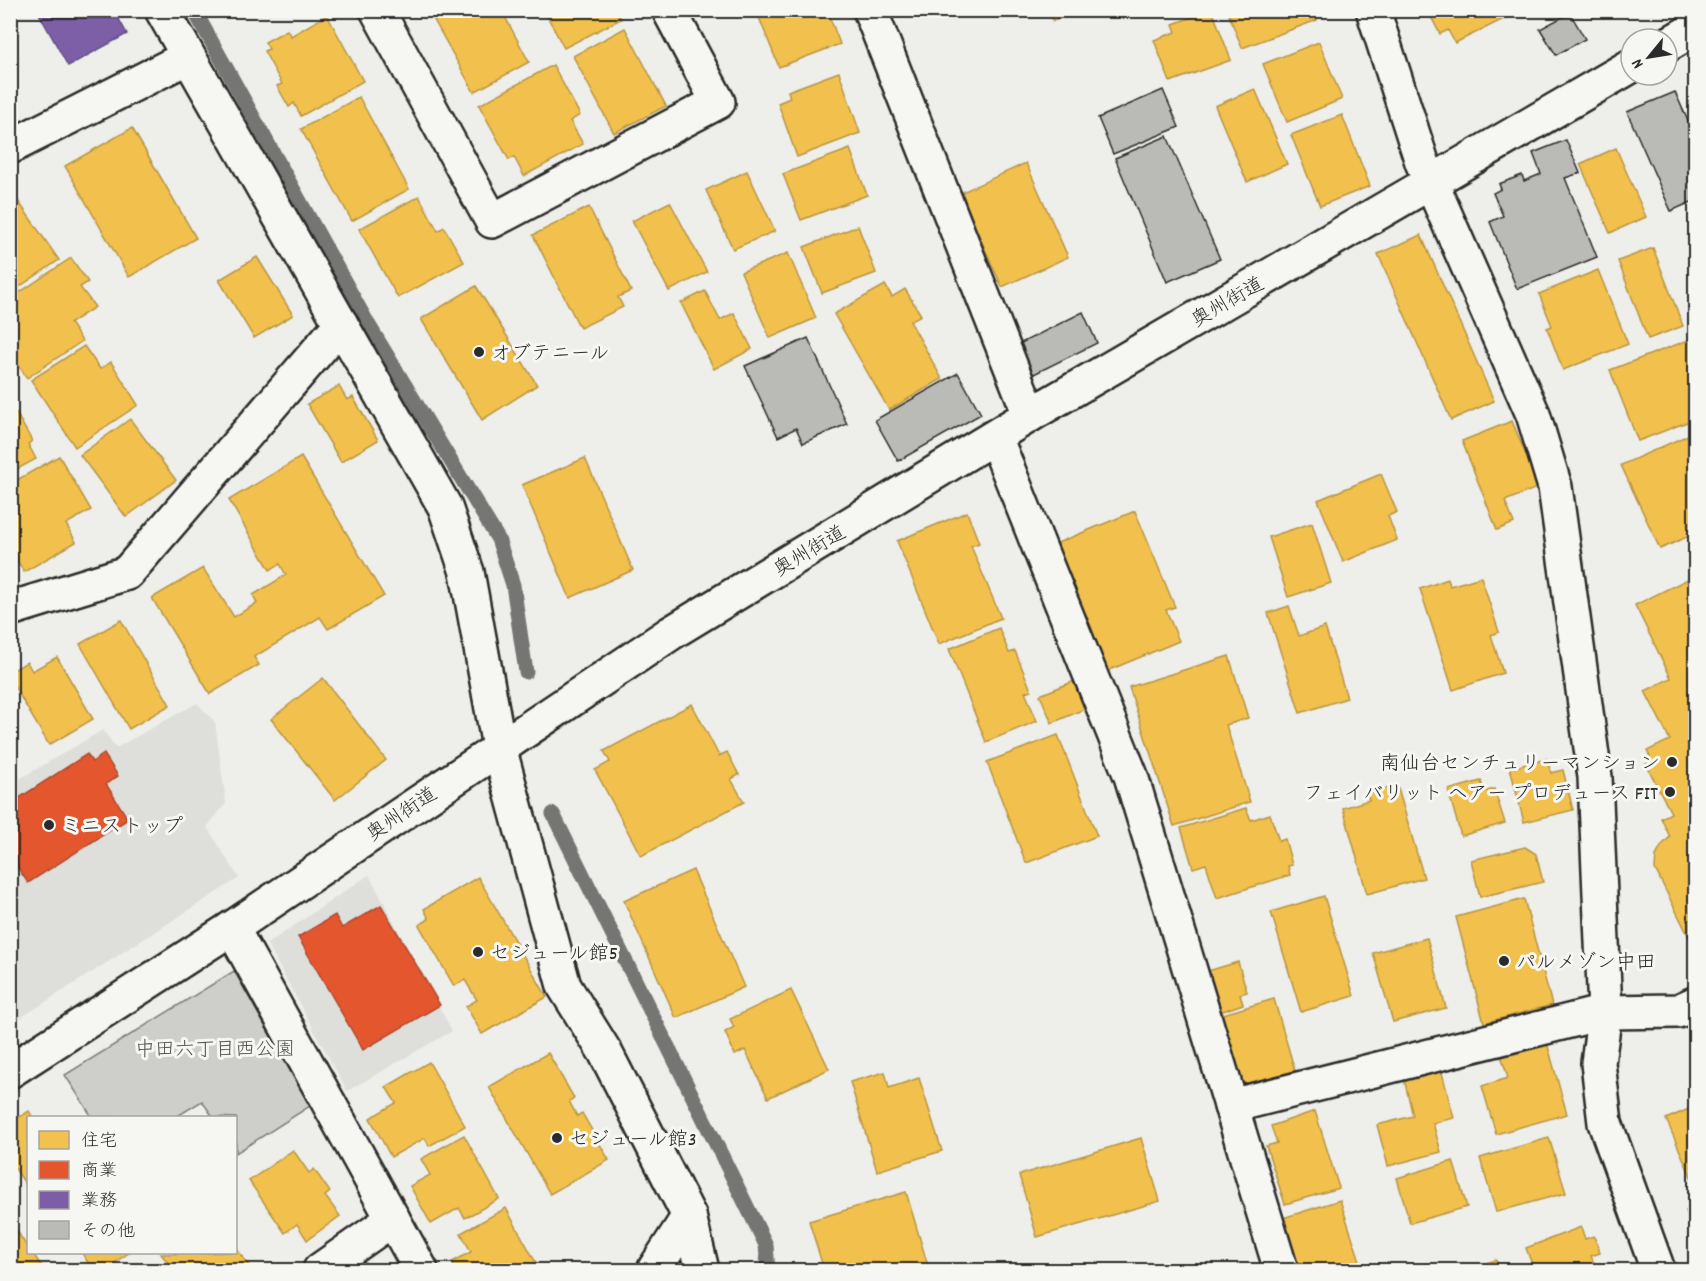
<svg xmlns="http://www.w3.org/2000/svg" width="1706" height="1281" viewBox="0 0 1706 1281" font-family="Dekko,'Klee One',sans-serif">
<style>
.built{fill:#dededb}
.green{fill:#cececa;stroke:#7c7c7a;stroke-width:1.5}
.homes{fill:#f2c14e;stroke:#b69444;stroke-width:1.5}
.shops{fill:#e4572e;stroke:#ac4a2d;stroke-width:1.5}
.offices{fill:#7b5ea7;stroke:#634f82;stroke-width:1.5}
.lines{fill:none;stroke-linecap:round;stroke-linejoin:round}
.stream{stroke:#757573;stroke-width:15}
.building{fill:#babab7;stroke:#2b2b2b;stroke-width:1.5}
.minor-casing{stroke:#2b2b2b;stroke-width:38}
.major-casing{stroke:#2b2b2b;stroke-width:38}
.minor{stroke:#f6f6f2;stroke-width:33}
.major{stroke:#f6f6f2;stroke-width:33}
.poi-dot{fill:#2b2b2b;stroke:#f6f6f2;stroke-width:2}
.labels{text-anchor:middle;stroke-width:6;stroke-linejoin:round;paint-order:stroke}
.street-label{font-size:20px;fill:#2b2b2b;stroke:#f6f6f2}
.poi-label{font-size:20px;fill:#2b2b2b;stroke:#f6f6f2;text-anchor:start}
.park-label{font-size:20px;fill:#545453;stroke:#f6f6f2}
</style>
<rect width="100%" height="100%" fill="#eeeeea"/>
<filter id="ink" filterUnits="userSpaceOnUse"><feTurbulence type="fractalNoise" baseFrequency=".0167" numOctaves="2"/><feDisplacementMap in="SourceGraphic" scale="12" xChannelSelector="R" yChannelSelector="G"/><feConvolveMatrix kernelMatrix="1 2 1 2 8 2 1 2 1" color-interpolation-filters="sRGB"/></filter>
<g filter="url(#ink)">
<g class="built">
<path d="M197,703L215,722L226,803L207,827L239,878L11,1024V784L103,730L116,748Z"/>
<path d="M369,875L452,1031L347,1091L267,944Z"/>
</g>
<path class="green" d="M234,971L310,1106L236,1153V1118L213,1117L202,1101L176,1117H92L65,1075Z"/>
<g class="homes">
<path d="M493,10L497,17L503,13L529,62L474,92L429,11Z"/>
<path d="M544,10H616L621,19L564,48Z"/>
<path d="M756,10H827L840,44L779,67Z"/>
<path d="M1048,10H1077L1053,21Z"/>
<path d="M1212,10L1231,60L1170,82L1154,40L1176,32L1173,24Z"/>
<path d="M1227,10H1313L1317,20L1242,48Z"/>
<path d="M1434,10H1520V11L1455,43L1448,30L1440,34L1429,13Z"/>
<path d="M1590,10H1610L1593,18Z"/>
<path d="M327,15L363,81L301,116L294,103L289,107L277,86L282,84L264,51L269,49L265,42L287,30L291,36Z"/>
<path d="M625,28L666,106L614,133L573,56Z"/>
<path d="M1319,42L1342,99L1287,122L1263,64Z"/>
<path d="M553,65L580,115L570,121L583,144L524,176L514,157L509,160L479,105Z"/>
<path d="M839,72L860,133L797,157L778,103L790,98L788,91Z"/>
<path d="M1255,89L1287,164L1247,182L1215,106Z"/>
<path d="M359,97L409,189L352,221L301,129Z"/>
<path d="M1342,115L1370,186L1320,206L1291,135Z"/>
<path d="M132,128L196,238L129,277L65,166Z"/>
<path d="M1616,148L1646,217L1610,233L1580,164Z"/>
<path d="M850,149L867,195L801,220L783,174Z"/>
<path d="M1026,163L1068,257L1002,287L960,193Z"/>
<path d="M747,171L775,231L733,249L706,190Z"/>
<path d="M419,196L438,231L444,227L464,262L398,298L359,229Z"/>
<path d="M16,198L59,260L10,293V201Z"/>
<path d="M670,202L707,272L669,291L632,221Z"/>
<path d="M589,207L631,291L618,297L623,307L580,328L533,235Z"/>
<path d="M858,226L876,273L822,293L804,247Z"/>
<path d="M1421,235L1494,401L1451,420L1378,254Z"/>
<path d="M1653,248L1683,326L1648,339L1618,261Z"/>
<path d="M788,253L816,318L770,338L741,272Z"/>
<path d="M257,257L293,315L254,338L219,280Z"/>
<path d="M71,258L88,282L80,287L95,307L70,323L82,341L27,378L10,353V299Z"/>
<path d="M1598,270L1628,344L1563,370L1547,328L1552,326L1539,294Z"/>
<path d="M885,285L892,297L905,289L921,315L910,321L942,379L889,410L834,314Z"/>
<path d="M476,286L537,385L482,420L421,319Z"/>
<path d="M705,291L720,320L734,313L752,349L714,369L681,303Z"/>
<path d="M1696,337V410L1693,411L1695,419L1638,441L1610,370Z"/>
<path d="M84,346L100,369L111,362L138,405L75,447L31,380Z"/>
<path d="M339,386L347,400L353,397L378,440L341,462L307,404Z"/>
<path d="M10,402L32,441L28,444L36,459L10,473Z"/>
<path d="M130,419L176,480L126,517L80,455Z"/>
<path d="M1512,421L1539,487L1505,501L1514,523L1497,530L1462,441Z"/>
<path d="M1695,432L1696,533L1660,549L1621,465Z"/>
<path d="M59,456L91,510L66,524L76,542L24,572L10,549V510L14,508L10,502V484Z"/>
<path d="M301,457L384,596L328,629L320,617L254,657L259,665L210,694L152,598L203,568L234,617L257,603L253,595L286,575L280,564L270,570L229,500Z"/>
<path d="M585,458L633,570L570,598L522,485Z"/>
<path d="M1381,474L1397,512L1388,516L1397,540L1343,562L1318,500Z"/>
<path d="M1135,511L1175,607L1166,610L1179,641L1107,671L1055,544Z"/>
<path d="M967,512L979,543L971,546L1001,618L939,644L897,541Z"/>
<path d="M1312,523L1331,583L1288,597L1269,537Z"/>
<path d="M1696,575V951L1655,869L1656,856L1662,845L1670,837L1661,818L1671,813L1646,764L1652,761L1647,751L1670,740L1645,691L1671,678L1635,605Z"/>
<path d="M1481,577L1499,632L1491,635L1503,673L1453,690L1420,589L1448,579L1450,586Z"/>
<path d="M1289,606L1299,636L1325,627L1347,698L1300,713L1268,613Z"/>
<path d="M121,620L170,705L129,729L80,644Z"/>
<path d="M999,628L1009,653L1015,651L1031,690L1025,692L1037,721L986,742L949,649Z"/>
<path d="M1229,656L1248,718L1226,725L1250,802L1174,826L1129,687Z"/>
<path d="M57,657L93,719L49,745L10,679V672L27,662L32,671Z"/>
<path d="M323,678L386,760L335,800L271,719Z"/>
<path d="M1077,680L1089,707L1052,723L1040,695Z"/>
<path d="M692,704L719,756L727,752L739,775L731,779L744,802L641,856L595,770L610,762L604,751Z"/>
<path d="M1058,735L1097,836L1026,863L987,762Z"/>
<path d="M1547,759L1551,773L1563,770L1573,810L1524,822L1510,768Z"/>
<path d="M1481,781L1484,792L1494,789L1505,823L1461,836L1448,790Z"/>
<path d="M1397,785L1424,878L1367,894L1343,808L1369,800L1367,794Z"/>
<path d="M1246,808L1251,820L1270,814L1279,841L1285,839L1292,865L1288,866L1290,875L1217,898L1206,864L1193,868L1181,828Z"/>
<path d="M1525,847L1536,854L1543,882L1480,897L1471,860Z"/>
<path d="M693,870L744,987L676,1018L624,901Z"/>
<path d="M478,877L547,997L482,1034L466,1006L477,1000L465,980L454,986L419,925L429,919L424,909Z"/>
<path d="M1324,896L1354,996L1301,1012L1271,912Z"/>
<path d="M1524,899L1552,1005L1484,1023L1456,917Z"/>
<path d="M1427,938L1446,1008L1393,1022L1373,953Z"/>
<path d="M1238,962L1247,992L1240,994L1243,1004L1220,1012L1208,971Z"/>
<path d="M791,990L829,1069L768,1098L745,1050L735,1055L725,1032L734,1027L730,1019Z"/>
<path d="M1274,999L1295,1071L1242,1086L1220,1015Z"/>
<path d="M1547,1043L1567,1114L1496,1134L1482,1086L1508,1078L1501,1055Z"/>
<path d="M548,1053L574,1098L569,1101L577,1116L582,1113L609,1160L550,1194L489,1087Z"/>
<path d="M429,1062L465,1126L429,1146L425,1138L391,1157L370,1118L396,1103L386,1087Z"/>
<path d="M1441,1069L1454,1118L1433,1123L1441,1152L1388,1166L1377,1125L1413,1116L1404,1079Z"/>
<path d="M885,1072L889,1088L919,1078L942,1151L877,1171L850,1082Z"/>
<path d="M1696,1106V1188L1666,1119Z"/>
<path d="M29,1111L33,1118H28V1188L10,1161V1123Z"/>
<path d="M1315,1111L1339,1188L1285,1204L1266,1146L1277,1143L1271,1126Z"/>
<path d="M464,1135L499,1199L465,1218L459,1208L431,1224L410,1186L430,1175L421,1159Z"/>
<path d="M1141,1138L1160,1201L1037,1237L1019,1175Z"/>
<path d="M1549,1138L1566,1193L1496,1212L1480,1158Z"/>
<path d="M293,1150L309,1173L314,1169L330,1192L325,1196L340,1216L307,1240L297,1224L285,1233L249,1181Z"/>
<path d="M1453,1161L1467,1207L1410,1223L1397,1178Z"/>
<path d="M906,1192L928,1266L913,1270H824L809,1221Z"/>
<path d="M1340,1200L1363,1270H1300L1283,1218Z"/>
<path d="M506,1208L540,1270H456L452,1262L471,1252L461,1233Z"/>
<path d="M1696,1208V1234L1686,1211Z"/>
<path d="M13,1225L28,1248V1252H32L44,1270H10V1227Z"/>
<path d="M1581,1227L1585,1239L1594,1236L1600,1253L1591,1256L1597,1270H1534L1526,1248Z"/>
<path d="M236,1248L252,1270H174L161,1254L236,1252Z"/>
<path d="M81,1252H130L104,1270H93Z"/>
<path d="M1496,1260L1500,1270H1464Z"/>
</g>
<g class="shops">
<path d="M87,754L92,762L104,754L118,776L106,784L128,819L28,883L10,856V804Z"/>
<path d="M381,905L440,1005L363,1050L298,937L335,915L342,928Z"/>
</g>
<path class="offices" d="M37,10H114L127,34L68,66Z"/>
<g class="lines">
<g class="stream">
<path d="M194,10L368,324L498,539L513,585L526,672"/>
<path d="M553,814L766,1245L768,1270"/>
</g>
</g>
<g class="building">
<path d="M1570,13L1585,39L1556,55L1540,29Z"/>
<path d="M1163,90L1179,127L1113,154L1098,118Z"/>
<path d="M1675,92L1696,139V200L1671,211L1627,112Z"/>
<path d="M1167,136L1220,259L1167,282L1115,158Z"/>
<path d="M1566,140L1580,173L1565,178L1597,257L1517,289L1490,222L1503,216L1493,193L1501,189L1499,184L1522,175L1524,181L1541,174L1533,153Z"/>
<path d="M1083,312L1097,343L1032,375L1017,345Z"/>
<path d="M808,338L847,424L803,443L796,428L778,437L745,366Z"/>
<path d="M958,373L981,414L898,461L875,420Z"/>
</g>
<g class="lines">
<defs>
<g id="minor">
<path d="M162,10L445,507L467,572L499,747L564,986L605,1052L689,1216L702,1270"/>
<path d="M377,10L492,221L718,102L669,10"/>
<path d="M870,10L1030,415"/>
<path d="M1373,10L1422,162L1533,414L1555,487L1595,777L1605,1012L1598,1063L1605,1123L1658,1270"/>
<path d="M10,147L188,57"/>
<path d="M995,437L1131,776L1281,1270"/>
<path d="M10,609L127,573L341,324"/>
<path d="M232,928L421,1270"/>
<path d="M1231,1106L1605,1012L1678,1011L1696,1003"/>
<path d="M320,1270L393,1219"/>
<path d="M654,1270L689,1216"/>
</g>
<g id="major">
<path d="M1667,45L1696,28"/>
<path d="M10,1071L232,928L671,633L1030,415L1631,66"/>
</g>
</defs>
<use href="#minor" class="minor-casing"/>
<use href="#major" class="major-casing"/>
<use href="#minor" class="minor"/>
<use href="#major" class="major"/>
</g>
</g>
<g class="poi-dot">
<circle cx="479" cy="352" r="6"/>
<circle cx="1672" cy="762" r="6"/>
<circle cx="1670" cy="792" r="6"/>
<circle cx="49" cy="825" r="6"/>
<circle cx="478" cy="952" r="6"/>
<circle cx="1504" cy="961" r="6"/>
<circle cx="557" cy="1138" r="6"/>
</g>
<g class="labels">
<g class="street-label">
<text transform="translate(1227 301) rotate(-30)" y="7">奥州街道</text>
<text transform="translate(809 550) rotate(-31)" y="7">奥州街道</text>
<text transform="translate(401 813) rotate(-34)" y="7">奥州街道</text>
</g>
<g class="poi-label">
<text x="491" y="359">オブテニール</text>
<text x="1660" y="769" text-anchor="end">南仙台センチュリーマンション</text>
<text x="1658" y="799" text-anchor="end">フェイバリット ヘアー プロデュース FIT</text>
<text x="61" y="832">ミニストップ</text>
<text x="490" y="959">セジュール館5</text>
<text x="1516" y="968">パルメゾン中田</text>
<text x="569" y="1145">セジュール館3</text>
</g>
<g class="park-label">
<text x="215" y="1055">中田六丁目西公園</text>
</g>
</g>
<rect width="1706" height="1281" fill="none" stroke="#f6f6f2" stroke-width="36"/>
<rect x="18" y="18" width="1670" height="1245" fill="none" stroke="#2b2b2b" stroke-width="2" filter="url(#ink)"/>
<rect x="27" y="1116" width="210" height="138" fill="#f6f6f2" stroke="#a5a5a2" stroke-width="1.5"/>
<rect x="39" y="1131" width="30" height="18" fill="#f2c14e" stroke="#a5a5a2" stroke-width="1.5"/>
<text x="81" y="1146" font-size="18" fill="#2b2b2b">住宅</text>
<rect x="39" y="1161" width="30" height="18" fill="#e4572e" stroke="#a5a5a2" stroke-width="1.5"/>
<text x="81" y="1176" font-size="18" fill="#2b2b2b">商業</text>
<rect x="39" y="1191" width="30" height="18" fill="#7b5ea7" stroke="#a5a5a2" stroke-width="1.5"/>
<text x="81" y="1206" font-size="18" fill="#2b2b2b">業務</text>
<rect x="39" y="1221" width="30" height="18" fill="#babab7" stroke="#a5a5a2" stroke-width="1.5"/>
<text x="81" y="1236" font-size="18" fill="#2b2b2b">その他</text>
<g transform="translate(1649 57) rotate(240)"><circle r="28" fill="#f6f6f2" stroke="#a5a5a2" stroke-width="1.5"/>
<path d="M0-4.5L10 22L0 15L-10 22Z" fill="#2b2b2b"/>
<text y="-9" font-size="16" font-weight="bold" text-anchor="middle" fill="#2b2b2b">N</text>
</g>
</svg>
